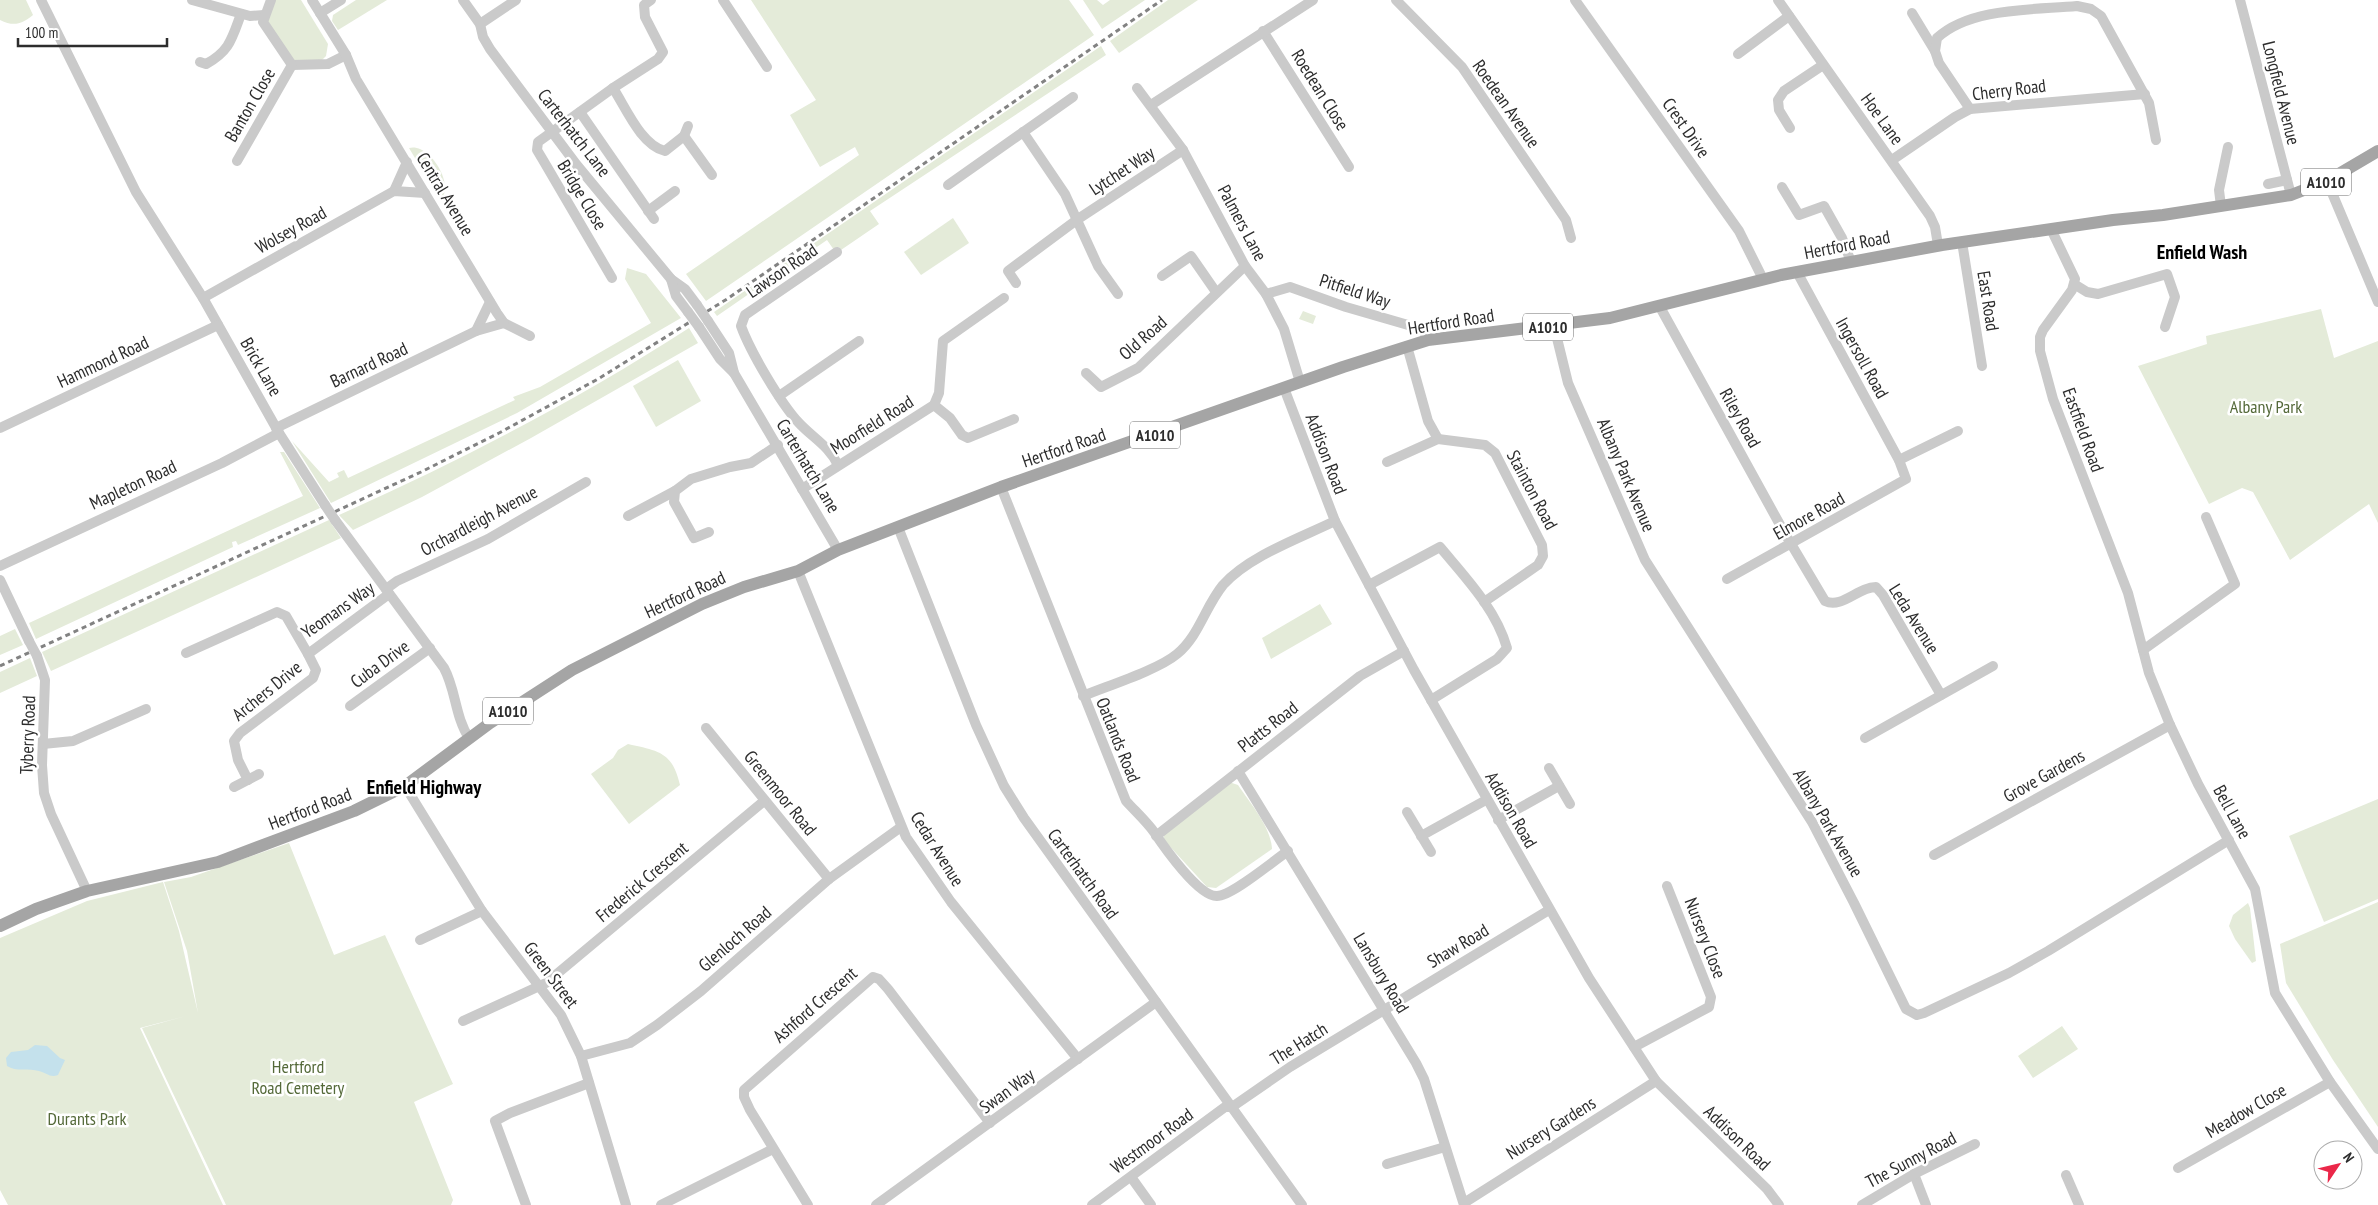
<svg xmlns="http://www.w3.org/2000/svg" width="2378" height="1205" viewBox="0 0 2378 1205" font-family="'PT Sans Narrow',sans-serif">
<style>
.green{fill:#e4ebd9}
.water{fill:#c4e1ec}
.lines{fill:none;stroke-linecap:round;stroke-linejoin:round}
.minor{stroke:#cacaca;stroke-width:10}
.major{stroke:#a5a5a5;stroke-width:12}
.rail{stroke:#828282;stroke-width:3;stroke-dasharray:5 4;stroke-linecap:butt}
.minor-bridge{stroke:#cacaca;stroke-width:10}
.labels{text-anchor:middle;stroke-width:5;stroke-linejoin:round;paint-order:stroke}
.shield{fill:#fff;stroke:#6c6c6c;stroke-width:1}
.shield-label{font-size:16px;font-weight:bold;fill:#2d2d2d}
.street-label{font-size:18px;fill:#2d2d2d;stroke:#fff}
.park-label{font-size:18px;fill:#546939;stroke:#fff}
.quarter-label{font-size:20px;font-weight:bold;fill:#000;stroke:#fff}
</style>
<rect width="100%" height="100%" fill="#fff"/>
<g class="green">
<path d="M0,0H26L33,15C22,24 14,27 0,20Z"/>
<path d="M275,0H301L328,44L326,56L322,60H293L267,20Z"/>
<path d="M356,0H387L338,30L332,21L333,15Z"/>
<path d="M751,0H1069L1094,35L706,301L686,274L859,155L855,147L820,167L790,115L816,100Z"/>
<path d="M1083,0H1097L1103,5L1110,0H1145L1102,29Z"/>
<path d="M1168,0H1198L1119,53L1110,41Z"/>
<path d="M1101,46L1106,55L870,211L879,224L841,250L839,247L834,250L827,240L717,316L714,312Z"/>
<path d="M409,148C430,142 456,187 440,200Z"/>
<path d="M953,218L969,243L921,275L904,252Z"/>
<path d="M627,268L646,274L681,318L517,413L331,503L292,441L329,482L339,477L337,473L344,470L348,478L515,400L513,397L540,387L651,323L625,279Z"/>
<path d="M2321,309L2334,358L2378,341V523L2369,504L2290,560L2253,492L2242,488L2209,504L2138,366L2207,344L2206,336Z"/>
<path d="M1303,311L1316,316L1313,324L1299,319Z"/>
<path d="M689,328L698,343L531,438L422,497L353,530L339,515C459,461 578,400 689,328Z"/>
<path d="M678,360L701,401L656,427L633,386Z"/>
<path d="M280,452H284L320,508L238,545L236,541L232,542L233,547L36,639L29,623L303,496Z"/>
<path d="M329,520L341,538L51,671L42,652Z"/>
<path d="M1320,604L1332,624L1271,659L1262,638Z"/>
<path d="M15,629L23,645L0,655V636Z"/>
<path d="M30,658L37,676L0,693V672Z"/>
<path d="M628,744C658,751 672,751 680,785L629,824L591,774L613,758L618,750Z"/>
<path d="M1229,782L1238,785C1250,803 1271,827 1272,849L1216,888L1207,887L1164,840V834Z"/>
<path d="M2378,799V899L2324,922L2289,836Z"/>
<path d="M289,843L334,955L385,935L453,1084L414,1102L453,1200L451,1205H226L142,1028L186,1016L140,1028L223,1205H8L0,1190V938L87,901L163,882L179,931L198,1013L187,951L164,882L191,877Z"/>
<path d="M2378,902V1127L2333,1060L2286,983L2280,944Z"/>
<path d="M2248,903L2250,908L2256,961L2252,963L2235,939L2229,926L2233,915Z"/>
<path d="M2062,1026L2078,1049L2033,1078L2018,1056Z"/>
</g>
<path class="water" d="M35,1045L47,1046L60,1058L65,1060L58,1075C50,1078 47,1073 39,1071C29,1068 16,1072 7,1066L6,1058L11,1052L28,1050Z"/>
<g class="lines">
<g class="minor">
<path d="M41,0L136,192L203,298L279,433L325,505"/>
<path d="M192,0L250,16L264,15"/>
<path d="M271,0L263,22L292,65L328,64L346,55"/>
<path d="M312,0L346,55L356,79L497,313L504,323L530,336"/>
<path d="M463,0L480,24L483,37L490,49L576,164L671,279L685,289L697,305"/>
<path d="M723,0L767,67"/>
<path d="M1396,0L1462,67L1566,220L1571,238"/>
<path d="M1575,0L1739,231L1763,279"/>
<path d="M1778,0L1930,216L1935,227L1938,245"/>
<path d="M2240,0L2291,195"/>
<path d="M320,13L341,0"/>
<path d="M1912,13L1935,51"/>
<path d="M480,24L516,0"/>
<path d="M1263,31L1349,167"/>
<path d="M1738,54L1789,16"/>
<path d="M200,62L206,64C230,51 232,38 241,14"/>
<path d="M613,88C626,108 641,145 665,151L684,136L712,175"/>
<path d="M1137,88L1183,150L1245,266L1266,294L1284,329L1300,382"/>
<path d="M1151,105L1313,0"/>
<path d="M1970,109L1939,63L1935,51L1937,38C1970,7 2035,10 2077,6L2091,9L2101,16L2149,103L2156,140"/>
<path d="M580,112L654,219"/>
<path d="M1790,128L1779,110L1778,100L1784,91L1823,65"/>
<path d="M1023,132L1065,194L1098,266L1118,294"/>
<path d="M684,136L688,126"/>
<path d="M1892,160L1955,117L1970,109L2145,94"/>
<path d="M237,161L292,65"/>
<path d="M2327,181L2378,302"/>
<path d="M2268,184L2287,180"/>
<path d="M948,185L1073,97"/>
<path d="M1782,187L1799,215L1824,206L1842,238L1851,262"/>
<path d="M394,191L407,162"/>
<path d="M2221,206L2219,190L2228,147"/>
<path d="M648,211L675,191"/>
<path d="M2051,229L2075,279L2072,290L2043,330L2040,337V351L2053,399L2128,593L2149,673L2170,725L2198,784L2255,889L2275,993L2330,1082L2378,1149"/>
<path d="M1962,242L1982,366"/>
<path d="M837,252L745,315L741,326C750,351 781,404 799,423C813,438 829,446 838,465"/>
<path d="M1162,276L1191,256L1216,292"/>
<path d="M612,278L543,160L537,150L538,142L613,88L658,59L663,52L645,17L644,5L651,0"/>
<path d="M671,279L676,296L688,312"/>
<path d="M1016,283L1008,271L1078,219L1183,150"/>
<path d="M2074,284L2087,292L2098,294L2167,274L2175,297L2165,327"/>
<path d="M1266,294L1290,287L1346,307L1415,327L1424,331L1428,340"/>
<path d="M203,298L394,191L425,193"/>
<path d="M1660,307L1784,532L1825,601C1842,609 1858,587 1876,587L1883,595L1941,695"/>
<path d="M708,321L729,353L734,373L838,550"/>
<path d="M1554,326L1568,383L1645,560L1812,822L1854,903L1906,1009L1917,1015L1924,1013L2009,973L2048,951L2229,840"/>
<path d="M699,327L720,359L734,373"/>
<path d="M476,331L490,302"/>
<path d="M1407,346L1428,421L1438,439"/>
<path d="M1086,373L1101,387L1138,368L1245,266"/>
<path d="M1284,388L1335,521L1414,670L1589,978L1656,1081L1767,1189L1779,1205"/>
<path d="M779,396L859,341"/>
<path d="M934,405L950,418L962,435L968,438L1014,419"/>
<path d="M0,428L218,325"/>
<path d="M276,428L476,331L504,323"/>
<path d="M1899,460L1958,431"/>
<path d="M1387,462L1438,439L1485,445L1495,453L1542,545L1543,556L1538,565L1484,602"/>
<path d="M1001,487L1126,801C1135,811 1146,821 1154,832C1164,847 1199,897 1217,896C1232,896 1273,861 1288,851"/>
<path d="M802,489L934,405L939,393L943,341L1004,298"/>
<path d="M628,516L675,491"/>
<path d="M335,520L444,668C456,690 455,717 469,738"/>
<path d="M898,527L976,725L1004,786L1024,818L1302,1205"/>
<path d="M709,532L694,538L674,502L675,491L691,479L730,467L751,463L778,445"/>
<path d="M0,566L222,463L279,433"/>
<path d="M798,571L906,837L951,902L1078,1059"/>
<path d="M1727,579L1906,479L1899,460L1797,272"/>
<path d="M0,580L29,641"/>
<path d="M1369,585L1440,547C1465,577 1496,609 1507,648L1497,659L1431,700"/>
<path d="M386,589L397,581L488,539L586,482"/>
<path d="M2143,650L2235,584L2206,517"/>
<path d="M186,653L277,612L286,616L308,654L389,594"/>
<path d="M37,656L45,680L42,765L44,793L51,814L87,891"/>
<path d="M1083,696C1107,686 1158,670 1177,654C1199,636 1205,607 1223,585C1249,556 1300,538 1335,521"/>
<path d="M350,706L430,648"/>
<path d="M706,728L829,879"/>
<path d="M1865,738L1993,666"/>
<path d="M43,744L73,741L146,709"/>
<path d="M1549,768L1570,804"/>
<path d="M1238,771L1416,1063L1424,1079L1464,1205"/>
<path d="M248,780L238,760L234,741L240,733L313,678L316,670L308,654"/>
<path d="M405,786L482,911L561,1015L581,1056L626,1205"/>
<path d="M234,787L259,774"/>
<path d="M1407,812L1431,852"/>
<path d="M1498,820L1559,786"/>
<path d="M1156,836L1360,676L1404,651"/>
<path d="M1421,836L1486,800"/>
<path d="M1934,855L2170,725"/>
<path d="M420,940L482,911"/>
<path d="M463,1021L546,983L764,801"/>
<path d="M1634,1047L1709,1007L1711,997L1667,886"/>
<path d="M581,1056L630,1043L657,1025L701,991L829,879L901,827"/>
<path d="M1387,1164L1445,1147"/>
<path d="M2178,1168L2330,1082"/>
<path d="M1914,1174L1926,1205"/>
<path d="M2066,1175L2079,1205"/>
<path d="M1131,1177L1151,1205"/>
<path d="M1464,1203L1656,1081"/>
<path d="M526,1205L495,1121L510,1113L589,1083"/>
<path d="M661,1205L773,1149"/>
<path d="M808,1205L750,1110L744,1097V1090L873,977L879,979L888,989L990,1123"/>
<path d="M876,1205L1156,1002"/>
<path d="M1092,1205L1225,1107H1232L1290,1067L1549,910"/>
<path d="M1862,1205L1914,1174L1975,1144"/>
</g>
<path class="major" d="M0,926L36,909L87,891L218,862L354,811L405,786L490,723L572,670L702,604L744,587L798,571L838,550L1001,487L1343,367L1428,340L1610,318L1781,275L1942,245L2113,220L2163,215L2291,195L2327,181L2378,151"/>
<path class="rail" d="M0,666L421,472L499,433L598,379L727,299L1162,0"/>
<g class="minor-bridge">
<path d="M697,305L708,321"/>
<path d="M688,312L699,327"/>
<path d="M325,505L335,520"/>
<path d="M29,641L37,656"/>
</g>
</g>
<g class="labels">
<g class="shield">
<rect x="2301" y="168.5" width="50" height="27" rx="4"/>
<rect x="1523" y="313.5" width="50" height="27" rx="4"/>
<rect x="1130" y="421.5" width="50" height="27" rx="4"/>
<rect x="483" y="697.5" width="50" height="27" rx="4"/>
</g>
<g class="shield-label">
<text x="2326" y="188">A1010</text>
<text x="1548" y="333">A1010</text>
<text x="1155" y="441">A1010</text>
<text x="508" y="717">A1010</text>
</g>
<g class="street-label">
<text transform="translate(1320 90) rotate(58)" y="6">Roedean Close</text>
<text transform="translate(2009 90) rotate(-7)" y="6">Cherry Road</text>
<text transform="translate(2281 93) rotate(76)" y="6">Longfield Avenue</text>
<text transform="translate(1506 104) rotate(55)" y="6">Roedean Avenue</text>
<text transform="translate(250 105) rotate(-60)" y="6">Banton Close</text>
<text transform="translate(1882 119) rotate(54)" y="6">Hoe Lane</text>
<text transform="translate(1686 128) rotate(55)" y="6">Crest Drive</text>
<text transform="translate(574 133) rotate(52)" y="6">Carterhatch Lane</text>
<text transform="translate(1122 171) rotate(-33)" y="6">Lytchet Way</text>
<text transform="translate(445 194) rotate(59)" y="6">Central Avenue</text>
<text transform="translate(582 195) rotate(59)" y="6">Bridge Close</text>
<text transform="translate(1242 223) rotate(62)" y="6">Palmers Lane</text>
<text transform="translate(291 230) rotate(-29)" y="6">Wolsey Road</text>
<text transform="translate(1847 245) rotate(-11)" y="6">Hertford Road</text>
<text transform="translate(782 271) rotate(-34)" y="6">Lawson Road</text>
<text transform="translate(1355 291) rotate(18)" y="6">Pitfield Way</text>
<text transform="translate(1988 301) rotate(81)" y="6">East Road</text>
<text transform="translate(1451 322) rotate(-9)" y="6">Hertford Road</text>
<text transform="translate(1143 338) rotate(-41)" y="6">Old Road</text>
<text transform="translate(1862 358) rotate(61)" y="6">Ingersoll Road</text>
<text transform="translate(103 362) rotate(-25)" y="6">Hammond Road</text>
<text transform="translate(369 365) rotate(-25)" y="6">Barnard Road</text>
<text transform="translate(261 367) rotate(60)" y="6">Brick Lane</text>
<text transform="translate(1740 418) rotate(61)" y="6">Riley Road</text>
<text transform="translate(872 425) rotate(-32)" y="6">Moorfield Road</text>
<text transform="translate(2083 430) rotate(70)" y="6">Eastfield Road</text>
<text transform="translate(1064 448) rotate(-19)" y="6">Hertford Road</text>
<text transform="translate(1326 454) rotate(69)" y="6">Addison Road</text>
<text transform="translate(808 466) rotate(59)" y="6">Carterhatch Lane</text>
<text transform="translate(1626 475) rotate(67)" y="6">Albany Park Avenue</text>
<text transform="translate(133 485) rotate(-25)" y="6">Mapleton Road</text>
<text transform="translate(1532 490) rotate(62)" y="6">Stainton Road</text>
<text transform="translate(1809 516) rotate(-29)" y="6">Elmore Road</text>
<text transform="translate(479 521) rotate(-28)" y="6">Orchardleigh Avenue</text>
<text transform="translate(685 595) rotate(-25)" y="6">Hertford Road</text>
<text transform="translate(338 610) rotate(-35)" y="6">Yeomans Way</text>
<text transform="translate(1914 619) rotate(58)" y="6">Leda Avenue</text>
<text transform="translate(380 664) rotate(-36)" y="6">Cuba Drive</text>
<text transform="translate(267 691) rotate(-39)" y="6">Archers Drive</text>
<text transform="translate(1268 727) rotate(-38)" y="6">Platts Road</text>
<text transform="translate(28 735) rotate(-88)" y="6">Tyberry Road</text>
<text transform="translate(1118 740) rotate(68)" y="6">Oatlands Road</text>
<text transform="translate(2044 776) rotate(-29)" y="6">Grove Gardens</text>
<text transform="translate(780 793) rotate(51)" y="6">Greenmoor Road</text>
<text transform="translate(310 809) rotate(-21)" y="6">Hertford Road</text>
<text transform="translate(1511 810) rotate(60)" y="6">Addison Road</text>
<text transform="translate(2232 812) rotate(61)" y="6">Bell Lane</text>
<text transform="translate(1828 823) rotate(60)" y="6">Albany Park Avenue</text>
<text transform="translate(937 849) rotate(58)" y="6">Cedar Avenue</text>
<text transform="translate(1083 874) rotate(54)" y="6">Carterhatch Road</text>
<text transform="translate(642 882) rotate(-40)" y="6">Frederick Crescent</text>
<text transform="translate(1705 938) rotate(69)" y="6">Nursery Close</text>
<text transform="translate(735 939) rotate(-41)" y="6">Glenloch Road</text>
<text transform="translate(1458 946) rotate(-31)" y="6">Shaw Road</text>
<text transform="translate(1381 973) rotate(59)" y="6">Lansbury Road</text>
<text transform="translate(551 975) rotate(53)" y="6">Green Street</text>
<text transform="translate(815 1005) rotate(-41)" y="6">Ashford Crescent</text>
<text transform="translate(1299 1044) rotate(-32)" y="6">The Hatch</text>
<text transform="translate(1007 1091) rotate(-36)" y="6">Swan Way</text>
<text transform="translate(2246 1111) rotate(-30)" y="6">Meadow Close</text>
<text transform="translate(1551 1128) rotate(-32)" y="6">Nursery Gardens</text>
<text transform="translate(1737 1138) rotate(44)" y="6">Addison Road</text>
<text transform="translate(1152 1141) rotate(-36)" y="6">Westmoor Road</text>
<text transform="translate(1911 1160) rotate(-28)" y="6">The Sunny Road</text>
</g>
<g class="park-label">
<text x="2266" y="413">Albany Park</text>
<text x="298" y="1073">Hertford<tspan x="298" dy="21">Road Cemetery</tspan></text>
<text x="87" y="1125">Durants Park</text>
</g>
<g class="quarter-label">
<text x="2202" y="259">Enfield Wash</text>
<text x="424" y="794">Enfield Highway</text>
</g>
</g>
<g transform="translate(2338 1165) rotate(55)"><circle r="24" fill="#ffffff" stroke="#ababab"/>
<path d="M0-4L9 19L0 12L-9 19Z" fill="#eb2749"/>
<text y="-8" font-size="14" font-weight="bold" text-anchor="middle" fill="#2d2d2d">N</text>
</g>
<path d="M18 38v8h149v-8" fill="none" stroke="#2d2d2d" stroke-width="2.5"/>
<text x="25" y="38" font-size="15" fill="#2d2d2d" stroke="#ffffff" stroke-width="4" paint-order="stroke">100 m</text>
</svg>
